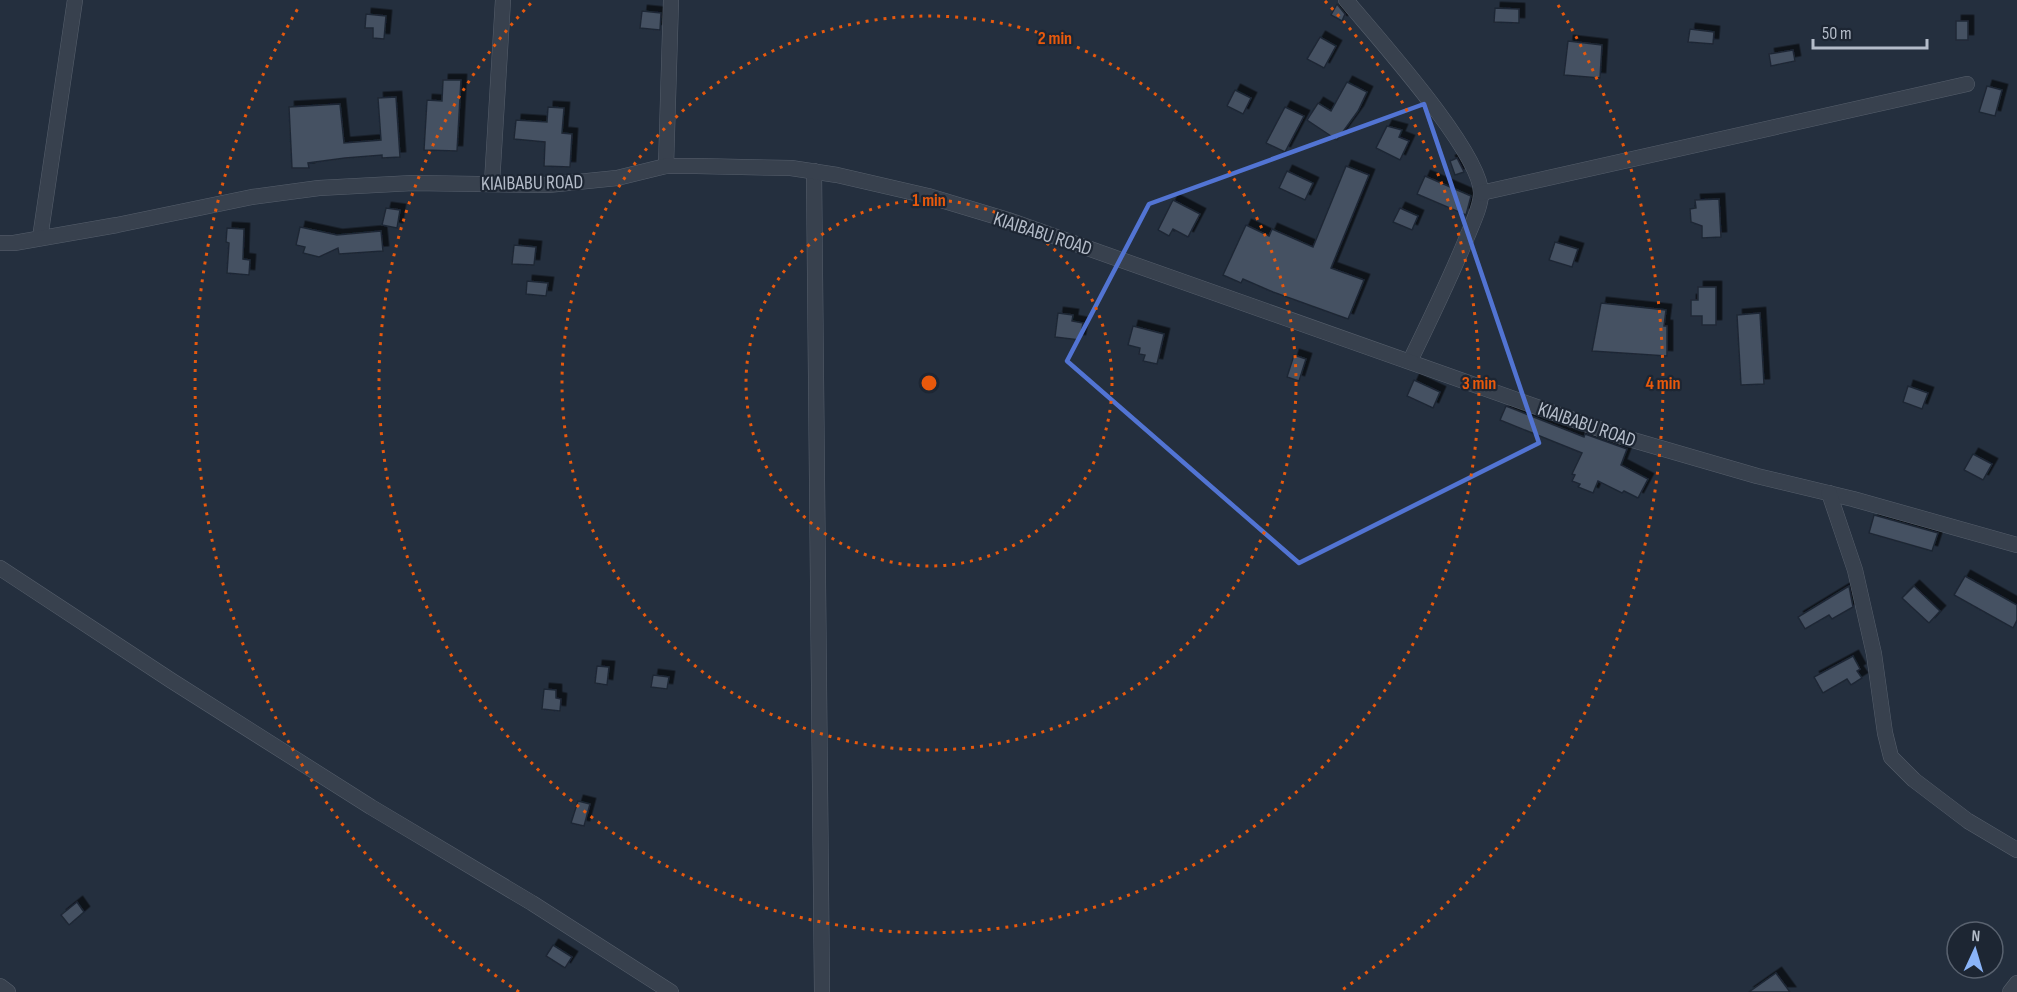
<svg xmlns="http://www.w3.org/2000/svg" width="2017" height="992" viewBox="0 0 2017 992" font-family="'Sofia Sans Condensed',sans-serif">
<style>
.building{fill:#455162;stroke:#1f2835;stroke-width:1.5;filter:url(#shadow)}
.lines{fill:none;stroke-linecap:round;stroke-linejoin:round}
.street-casing{stroke:#565f6c;stroke-width:16}
.street{stroke:#38414e;stroke-width:15}
.marked{fill:none;stroke:#5274d3;stroke-width:4.5;stroke-linejoin:round}
.ring{fill:none;stroke:#e8590c;stroke-width:3;stroke-dasharray:3 6}
.labels{text-anchor:middle;stroke-width:4.5;stroke-linejoin:round;paint-order:stroke}
.street-label{font-size:20px;fill:#b4bcc9;stroke:#1d2633}
.centre{fill:#e8590c;stroke:#1d2633;stroke-width:3}
.ring-label{font-size:18px;text-anchor:middle;font-weight:bold;fill:#e8590c;stroke:#1d2633;stroke-width:4.5;stroke-linejoin:round;paint-order:stroke}
</style>
<defs>
<filter id="shadow"><feDropShadow dx="5.5" dy="-5.5" stdDeviation="0" flood-color="#0009"/></filter>
</defs>
<rect width="100%" height="100%" fill="#242f3e"/>
<g class="building">
<path d="M1337,4L1345,14L1342,21L1331,15Z"/>
<path d="M1495,8L1519,9V23L1494,22Z"/>
<path d="M642,11L661,13L660,30L640,28Z"/>
<path d="M366,14L386,16L384,39L373,38V28H365Z"/>
<rect x="1956" y="21" width="12" height="19"/>
<path d="M1690,29L1714,32L1713,44L1688,42Z"/>
<path d="M1320,37L1336,46L1324,68L1307,59Z"/>
<path d="M1568,41L1602,45L1600,78L1564,75Z"/>
<path d="M1793,50L1795,61L1771,66L1769,54Z"/>
<path d="M443,80H461L457,151L424,150L427,100L442,101Z"/>
<path d="M1347,82L1367,92L1358,111L1337,140L1307,120L1318,103L1331,111Z"/>
<path d="M1987,86L2002,90L1995,116L1979,112Z"/>
<path d="M1235,90L1251,98L1243,114L1227,106Z"/>
<path d="M396,97L400,157L382,158V155L345,158L308,163L309,168H292L289,107L340,104L344,143L381,140L378,98Z"/>
<path d="M548,107L564,108L562,133L572,134L570,167L544,166L545,142L514,139L516,120L547,122Z"/>
<path d="M1285,107L1304,116L1285,152L1266,143Z"/>
<path d="M1387,126L1402,130L1399,137L1409,141L1400,160L1376,148Z"/>
<path d="M1457,158L1464,172L1455,175L1450,161Z"/>
<path d="M1346,166L1369,175L1331,268L1364,280L1348,319L1273,292L1243,279L1241,283L1223,275L1246,225L1269,236L1272,229L1313,247Z"/>
<path d="M1287,171L1313,183L1305,200L1279,188Z"/>
<path d="M1425,176L1471,196L1466,215L1417,194Z"/>
<path d="M1719,199L1721,237L1702,238V226L1691,222L1690,209L1696,208L1695,200Z"/>
<path d="M1173,200L1200,214L1188,237L1173,229L1169,236L1158,230Z"/>
<path d="M386,208L400,210L397,228L382,225Z"/>
<path d="M1400,208L1418,216L1412,230L1393,222Z"/>
<path d="M300,227L337,235L381,231L383,251L339,254L338,248L319,257L303,253L305,247L296,245Z"/>
<path d="M227,228L244,229L243,259L250,260L249,275L227,273L229,243L226,242Z"/>
<path d="M1555,242L1578,249L1572,267L1549,260Z"/>
<path d="M514,245L536,247L534,265L512,264Z"/>
<path d="M527,281L548,283L546,296L526,294Z"/>
<path d="M1698,287H1716V325H1702V316H1691V300H1698Z"/>
<path d="M1601,303L1666,310L1664,326H1667V356L1592,351Z"/>
<path d="M1058,313L1073,315L1072,321L1083,323L1080,340L1055,337Z"/>
<path d="M1760,313L1764,384L1741,385L1737,315Z"/>
<path d="M1133,326L1164,334L1157,364L1143,361L1145,355L1139,354L1140,348L1128,345Z"/>
<path d="M1294,355L1306,359L1299,381L1287,377Z"/>
<path d="M1414,380L1440,392L1433,408L1407,396Z"/>
<path d="M1908,386L1928,393L1922,409L1903,402Z"/>
<path d="M1506,406L1584,437L1585,434L1627,449L1621,465L1648,479L1638,498L1624,491L1622,493L1598,481L1593,493L1578,487L1580,484L1572,481L1575,475L1572,474L1582,453L1500,420Z"/>
<path d="M1973,454L1992,464L1983,480L1964,470Z"/>
<path d="M1874,515L1938,533L1932,551L1869,533Z"/>
<path d="M1965,576L2017,605V620L2013,628L1954,595Z"/>
<path d="M1849,586L1853,607L1832,619L1829,615L1805,629L1798,617Z"/>
<path d="M1914,586L1940,611L1929,623L1902,598Z"/>
<path d="M1853,656L1860,669L1857,671L1862,678L1851,685L1847,679L1823,693L1814,677Z"/>
<path d="M597,666L609,667L607,685L595,683Z"/>
<path d="M653,675L669,677L667,689L651,687Z"/>
<path d="M544,689L556,690V698L561,699L560,711L542,709Z"/>
<path d="M578,801L590,804L584,826L571,823Z"/>
<path d="M77,902L84,912L69,925L61,915Z"/>
<path d="M553,945L572,957L565,968L546,956Z"/>
<path d="M1776,973L1790,992H1749Z"/>
</g>
<g class="lines">
<defs>
<g id="street">
<path d="M1346,0C1375,35 1481,152 1481,193C1481,207 1472,224 1467,237C1450,279 1430,320 1410,361"/>
<path d="M666,166L671,0"/>
<path d="M814,171L822,992"/>
<path d="M492,183L503,0"/>
<path d="M1481,193L1967,84"/>
<path d="M40,238L75,0"/>
<path d="M0,243H14L117,225L252,197L319,188L413,183L548,185L617,178L666,166H696L791,168L837,175L928,196L1011,221L1619,436L1757,476L1853,499L2017,545"/>
<path d="M1829,493L1855,570L1874,654L1885,733L1891,757L1914,780L1968,821L2017,850"/>
<path d="M0,568L172,681L371,807L532,903L671,992"/>
<path d="M0,986L8,992"/>
<path d="M2010,992L2017,983"/>
</g>
</defs>
<use href="#street" class="street-casing"/>
<use href="#street" class="street"/>
</g>
<path class="marked" d="M1424,104L1539,443L1299,563L1067,361L1149,204Z"/>
<g class="ring">
<circle cx="929" cy="383" r="183"/>
<circle cx="929" cy="383" r="367"/>
<path d="M1325 1A550 550 0 1 1 533 1"/>
<path d="M519 992A734 734 0 0 1 300 5M1558 5A734 734 0 0 1 1339 992"/>
</g>
<g class="labels">
<g class="street-label">
<text transform="translate(532 182) rotate(-1)" y="7">KIAIBABU ROAD</text>
<text transform="translate(1043 233) rotate(18)" y="7">KIAIBABU ROAD</text>
<text transform="translate(1587 424) rotate(19)" y="7">KIAIBABU ROAD</text>
</g>
</g>
<circle cx="929" cy="383" r="9" class="centre"/>
<g class="ring-label">
<text x="1055" y="44">2 min</text>
<text x="929" y="206">1 min</text>
<text x="1479" y="389">3 min</text>
<text x="1663" y="389">4 min</text>
</g>
<g transform="translate(1975 950) rotate(4)"><circle r="28" fill="#1d2633" stroke="#59626f" stroke-width="1.5"/>
<path d="M0-4.5L10 22L0 15L-10 22Z" fill="#8ab4f8"/>
<text y="-9" font-size="16" font-weight="bold" text-anchor="middle" fill="#b4bcc9">N</text>
</g>
<path d="M1813 39v9h114v-9" fill="none" stroke="#b4bcc9" stroke-width="3"/>
<text x="1822" y="39" font-size="18" fill="#b4bcc9" stroke="#1d2633" stroke-width="4.5" paint-order="stroke">50 m</text>
</svg>
